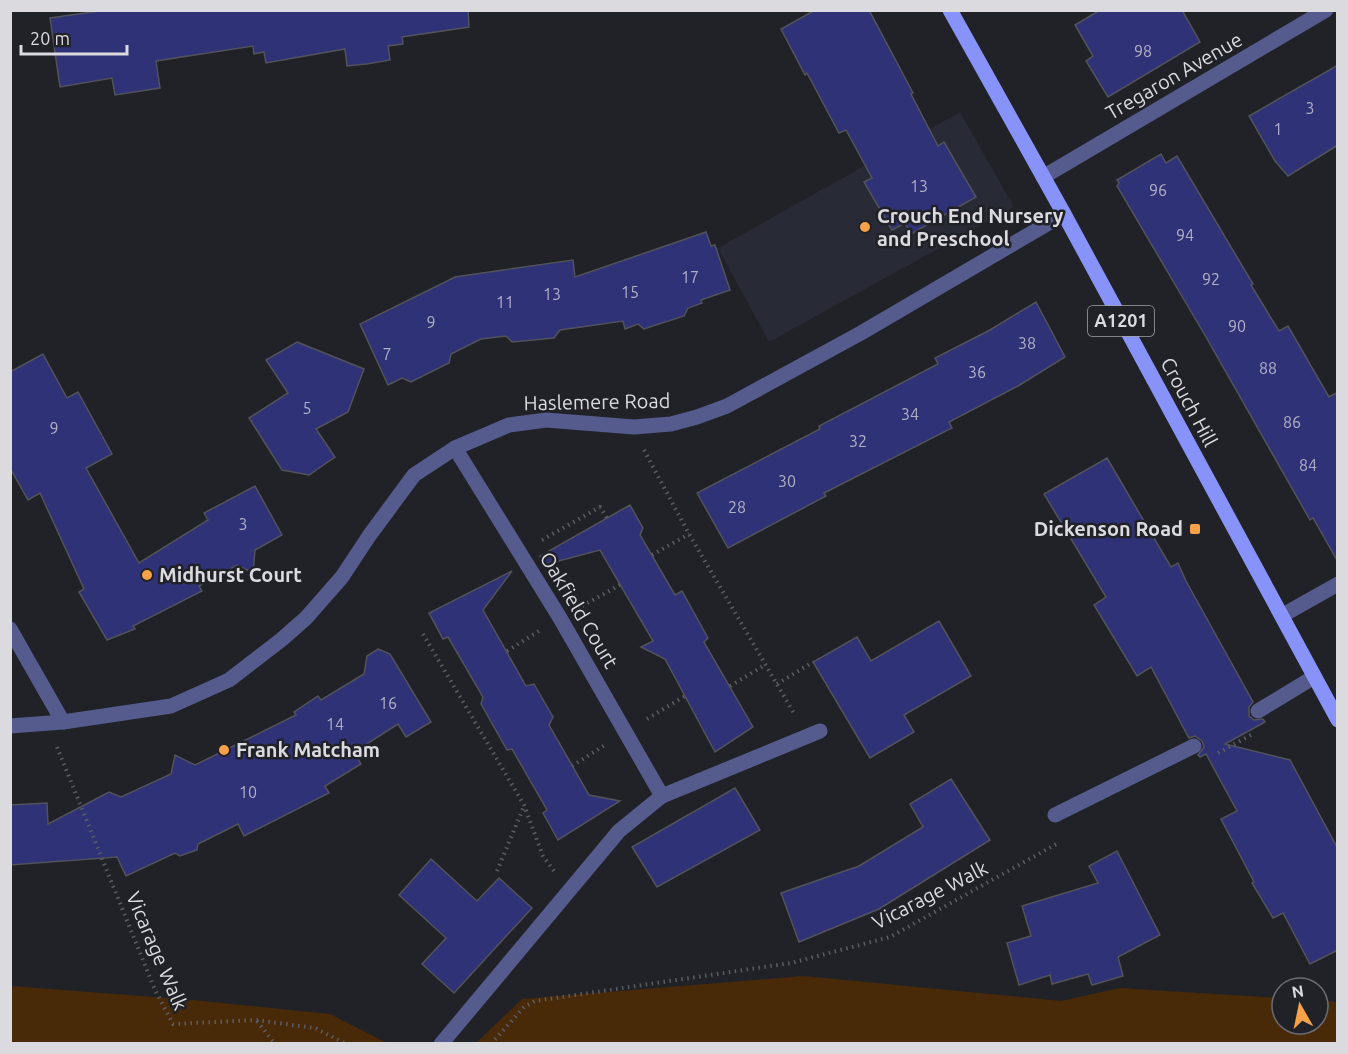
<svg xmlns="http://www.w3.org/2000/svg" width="1348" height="1054" viewBox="0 0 1348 1054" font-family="Ubuntu,sans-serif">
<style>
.built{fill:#282a35}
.green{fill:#482a09}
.building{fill:#303277;stroke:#52535a;stroke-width:1.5}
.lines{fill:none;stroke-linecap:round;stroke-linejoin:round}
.path{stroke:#5c5d63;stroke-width:4;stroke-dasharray:1.5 4.5;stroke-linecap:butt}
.lane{stroke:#555b8c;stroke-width:15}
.street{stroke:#555b8c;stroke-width:15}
.primary{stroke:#8893f9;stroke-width:15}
.poi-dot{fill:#f7a149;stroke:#212228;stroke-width:2}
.labels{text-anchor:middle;stroke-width:5;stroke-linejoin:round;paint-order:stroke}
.number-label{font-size:16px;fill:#b0b0c5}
.shield{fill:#212228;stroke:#a2a3a8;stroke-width:1.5}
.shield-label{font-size:18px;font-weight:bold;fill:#dadadf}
.street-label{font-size:20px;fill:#dadadf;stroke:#212228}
.poi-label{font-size:20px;font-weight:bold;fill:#dadadf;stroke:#212228;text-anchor:start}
</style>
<rect width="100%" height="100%" fill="#212228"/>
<path class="built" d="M960,112L1014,207L769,342L718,248Z"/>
<g class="green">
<path d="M804,976L1061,1001L1120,988L1282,998V1024H1318V1000L1337,1002V1043H476L522,999Z"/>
<path d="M11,986L193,1000L330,1014L387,1043H11Z"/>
</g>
<g class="building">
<path d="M107,10H468L469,27L402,37L403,44L388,46L390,60L367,64L347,66L345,49L266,63L264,52L254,54L253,46L156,61L160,88L115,95L112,78L60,87L50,18Z"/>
<path d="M815,10H869L913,93L911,94L938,146L944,142L976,197L911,234L905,223L892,230L864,182L872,178L846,130L839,133L807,73L805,75L781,29Z"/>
<path d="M1100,10H1182L1200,42L1108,97L1086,61L1093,56L1075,25Z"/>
<path d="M1338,65V145L1288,176L1275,161L1249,116Z"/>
<path d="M1161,154L1166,163L1177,156L1253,284L1251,285L1279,331L1288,326L1329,397L1338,392V562L1313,518L1310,520L1206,337L1117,186L1119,183L1117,180Z"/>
<path d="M706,232L711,246L715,245L730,290L701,300L702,303L688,308L684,316L644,329L638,324L625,329L623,321L560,330L554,338L512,342L506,336L481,339L451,354L449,363L411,382L402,378L388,385L360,324L455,277L573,260L575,277Z"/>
<path d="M1036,302L1065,357L1018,386L949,422L952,428L824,493L826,496L728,548L697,493L820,429L819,426L938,364L935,358L990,330Z"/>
<path d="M297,342L364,369L348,412L316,429L335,457L309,475L282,470L249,418L288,393L266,360Z"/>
<path d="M43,354L67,398L78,392L112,454L86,468L139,563L208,520L204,513L255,486L282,535L255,550L253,573L237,565L199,586L202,591L133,626L135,629L107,640L79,592L84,589L40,493L28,500L10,468V372Z"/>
<path d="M1107,458L1171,567L1178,563L1186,581L1253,702L1249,707V716L1254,720L1263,719L1265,722L1225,744L1290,760L1338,849V950L1310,964L1283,913L1273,918L1252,883L1254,882L1221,819L1237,811L1206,754L1200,757L1198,755L1204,747L1202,741L1195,736L1189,738L1151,667L1137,676L1094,605L1106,597L1044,494Z"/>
<path d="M630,505L643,528L640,535L675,595L682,591L708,638L704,642L753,727L715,752L665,659L641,647L653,641L600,550L543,565L540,556Z"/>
<path d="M512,571L483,610L526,686L534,684L553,717L549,725L589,795L620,801L558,840L543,813L547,810L512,749L507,750L481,704L483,697L448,637L443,639L429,613Z"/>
<path d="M939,621L971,676L904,715L914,732L870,758L813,662L857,637L871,661Z"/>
<path d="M378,649L390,654L431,722L406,737L398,724L354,752L361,764L325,786L329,793L244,836L238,824L198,844L197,850L180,856L175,853L126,876L117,857L10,865V805L47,803L48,824L109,792L121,797L171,774L175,755L195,765L296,715L294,712L318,696L321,700L364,674L367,656Z"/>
<path d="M951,779L990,840L879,909L799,942L781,893L859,866L923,827L910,804Z"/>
<path d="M735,788L760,830L657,887L632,847Z"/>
<path d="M1117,851L1160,935L1118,957L1123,976L1092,985L1088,974L1052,984L1050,975L1019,985L1007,943L1031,936L1022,906L1098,883L1089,866Z"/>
<path d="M431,859L477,901L499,878L532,908L454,993L422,964L446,938L399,895Z"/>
</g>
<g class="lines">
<g class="path">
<path d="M644,450L689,534L795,715"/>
<path d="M542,540L600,507L607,518"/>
<path d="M652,555L689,534"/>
<path d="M582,606L620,585"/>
<path d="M423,634L524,805L543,856L554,871"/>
<path d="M507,651L539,631"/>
<path d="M777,684L813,662"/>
<path d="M730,686L765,665"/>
<path d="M647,719L685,696"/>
<path d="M57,747L155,990L173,1024L256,1020L315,1028L346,1044"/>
<path d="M1218,753L1251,735"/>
<path d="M572,766L605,745"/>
<path d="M497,871L524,806"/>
<path d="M257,1021L275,1044"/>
<path d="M491,1044L524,1007L535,1001L791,963L890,937L1060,842"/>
</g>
<g class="lane">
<path d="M1258,711L1314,677"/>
<path d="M1055,815L1194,746"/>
</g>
<g class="street">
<path d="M1043,177L1326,10"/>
<path d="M455,448L560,618L662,796"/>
<path d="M1283,615L1338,584"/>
<path d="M10,629L63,722"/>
<path d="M10,726L63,722L171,706L229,680L281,640L306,618L342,577L369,536L414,475L455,448L509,425L546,420L634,427L671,424L697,417L727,406L861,333L1064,214"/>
<path d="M441,1044L619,831L662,796L820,731"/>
</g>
<path class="primary" d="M950,10L1064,214L1338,720"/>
</g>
<g class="poi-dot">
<circle cx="865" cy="227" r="6"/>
<rect x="1189" y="523" width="12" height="12" rx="3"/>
<circle cx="147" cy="575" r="6"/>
<circle cx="224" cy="750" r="6"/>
</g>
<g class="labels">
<g class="number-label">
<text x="1143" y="57">98</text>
<text x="1310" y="114">3</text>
<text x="1278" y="135">1</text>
<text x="919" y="192">13</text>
<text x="1158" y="196">96</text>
<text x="1185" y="241">94</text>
<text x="690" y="283">17</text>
<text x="1211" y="285">92</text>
<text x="630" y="298">15</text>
<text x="552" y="300">13</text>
<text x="505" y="308">11</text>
<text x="431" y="328">9</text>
<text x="1237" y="332">90</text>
<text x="1027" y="349">38</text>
<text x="387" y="360">7</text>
<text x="1268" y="374">88</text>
<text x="977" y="378">36</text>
<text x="307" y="414">5</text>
<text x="910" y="420">34</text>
<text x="1292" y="428">86</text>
<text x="54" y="434">9</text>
<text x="858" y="447">32</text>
<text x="1308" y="471">84</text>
<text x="787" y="487">30</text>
<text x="737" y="513">28</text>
<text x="243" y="530">3</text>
<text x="388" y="709">16</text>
<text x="335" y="730">14</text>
<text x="248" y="798">10</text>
</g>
<rect class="shield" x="1088" y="306" width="66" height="30" rx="4.5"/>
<g class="shield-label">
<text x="1121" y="327">A1201</text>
</g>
<g class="street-label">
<text transform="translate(1174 76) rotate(-30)" y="7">Tregaron Avenue</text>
<text transform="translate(597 402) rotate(-1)" y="7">Haslemere Road</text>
<text transform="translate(1189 402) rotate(62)" y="7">Crouch Hill</text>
<text transform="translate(579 610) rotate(59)" y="7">Oakfield Court</text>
<text transform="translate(930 895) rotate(-27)" y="7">Vicarage Walk</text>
<text transform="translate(157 951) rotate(67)" y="7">Vicarage Walk</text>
</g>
<g class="poi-label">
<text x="877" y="223">Crouch End Nursery<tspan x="877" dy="23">and Preschool</tspan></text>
<text x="1183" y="536" text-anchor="end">Dickenson Road</text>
<text x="159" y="582">Midhurst Court</text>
<text x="236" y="757">Frank Matcham</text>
</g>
</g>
<rect width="1348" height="1054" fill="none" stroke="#dadadf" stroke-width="24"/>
<g transform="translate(1300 1006) rotate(351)"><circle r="28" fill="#212228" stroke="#6b6c71" stroke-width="1.5"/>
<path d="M0-4.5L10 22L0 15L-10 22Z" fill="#f7a149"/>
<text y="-9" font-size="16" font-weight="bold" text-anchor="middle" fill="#dadadf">N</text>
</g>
<path d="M21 45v9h106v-9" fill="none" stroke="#dadadf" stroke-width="3"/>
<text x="30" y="45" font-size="18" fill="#dadadf" stroke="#212228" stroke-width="4.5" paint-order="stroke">20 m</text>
</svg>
